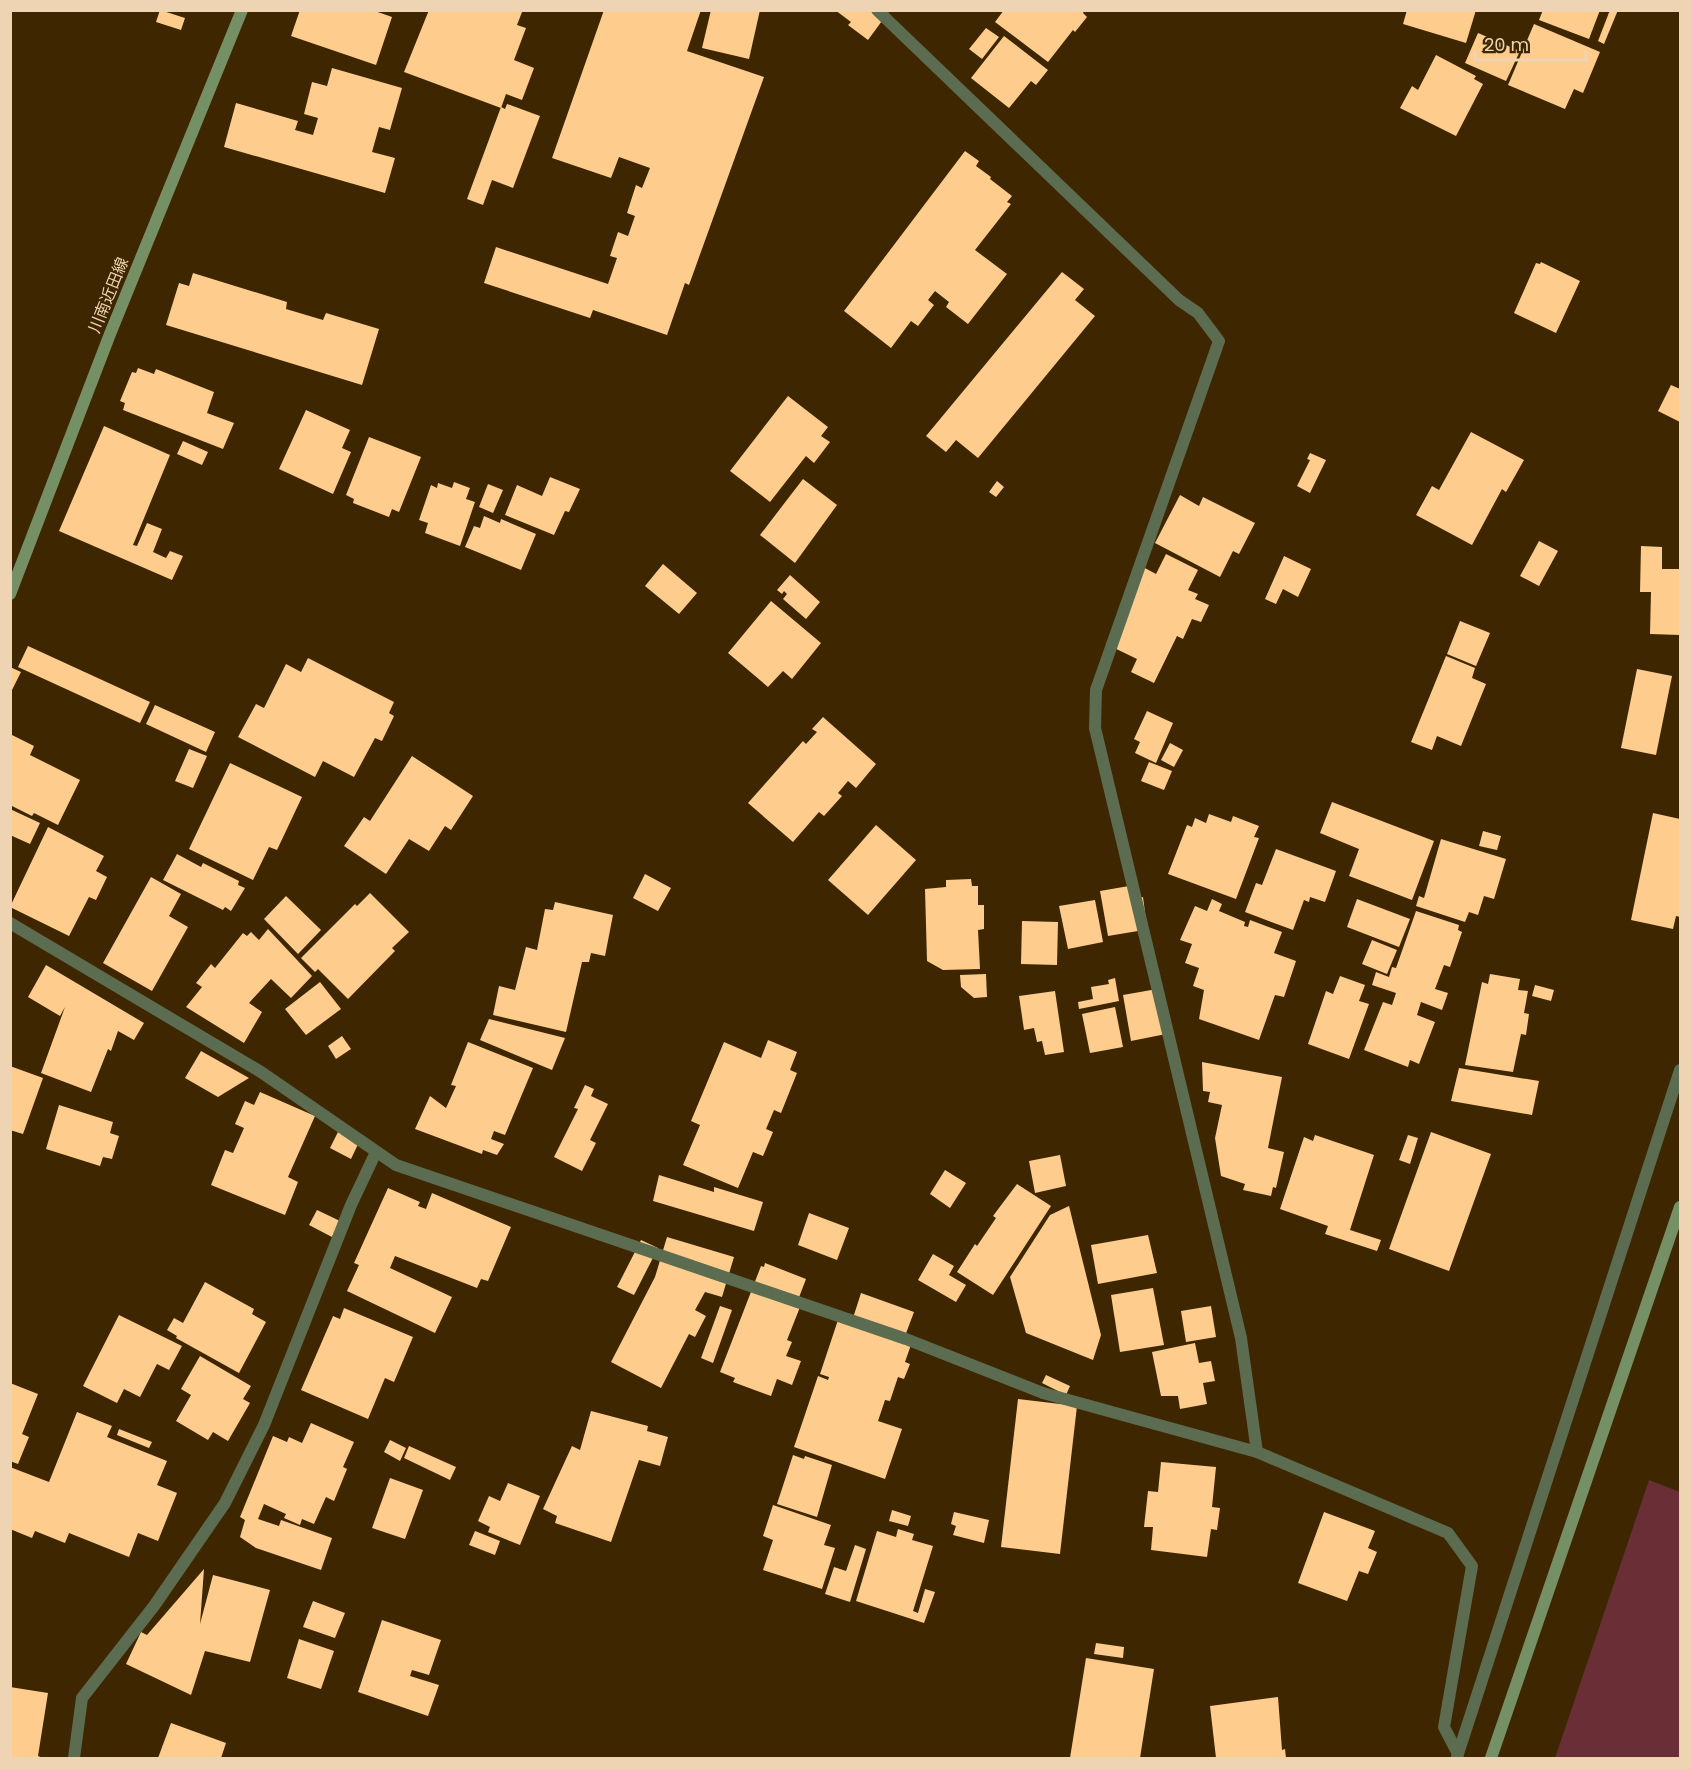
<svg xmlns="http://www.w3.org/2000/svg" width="1691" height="1769" viewBox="0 0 1691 1769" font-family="Poppins,'Noto Sans JP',sans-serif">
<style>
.green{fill:#6a2e36}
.building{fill:#fecd8d}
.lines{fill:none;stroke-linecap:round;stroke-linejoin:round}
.street{stroke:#5b6c50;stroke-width:12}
.secondary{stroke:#759064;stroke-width:12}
.labels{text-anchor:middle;stroke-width:6;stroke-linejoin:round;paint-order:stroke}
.street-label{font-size:16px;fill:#eed4b2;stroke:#3e2600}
</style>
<rect width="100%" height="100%" fill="#3e2600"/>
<path class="green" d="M1649,1480L1680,1492V1758H1555Z"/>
<g class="building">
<path d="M160,10L185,18L181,30L156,22Z"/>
<path d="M300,10H372L392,17L376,65L291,36Z"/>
<path d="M429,10L522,12L517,25L526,28L514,60L534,68L522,100L506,94L501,108L404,72Z"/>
<path d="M604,10H701L687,51L764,77L689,285L685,283L667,335L593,310L590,318L484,283L496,247L608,284L617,258L610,256L618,232L628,236L635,216L627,213L636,185L642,188L650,168L619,157L611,178L552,158Z"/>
<path d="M711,10H760L749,59L702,48Z"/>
<path d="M835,10H890L868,40L848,25L851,22Z"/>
<path d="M1004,10H1084L1083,13L1087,17L1075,32L1073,30L1048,62L995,22Z"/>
<path d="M1407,10H1476L1466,43L1403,24Z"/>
<path d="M1543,10H1600L1589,39L1539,20Z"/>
<path d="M1610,10H1618L1604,44L1598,41Z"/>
<path d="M1534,24L1600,52L1583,93L1574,89L1565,109L1508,85Z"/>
<path d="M986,28L999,37L982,59L969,49Z"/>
<path d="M1478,33L1520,51L1506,81L1465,63Z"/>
<path d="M1004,36L1048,70L1036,85L1031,81L1009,108L971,78Z"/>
<path d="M1436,55L1476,76L1474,79L1483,84L1456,136L1400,108L1412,86L1418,90Z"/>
<path d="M332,68L402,88L390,130L379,127L372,152L395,158L385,193L224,147L236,103L298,121L295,130L313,135L318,118L304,114L312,82L327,86Z"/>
<path d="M507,104L540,116L513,188L492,180L483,205L467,199L501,107L505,109Z"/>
<path d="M965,151L979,161L976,166L991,177L990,179L1012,196L1007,202L1011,204L975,250L1007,274L968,324L946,307L949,302L935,291L928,300L934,305L918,326L911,321L891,348L844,311Z"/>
<path d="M1541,262L1580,281L1556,333L1514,313L1536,263L1540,264Z"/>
<path d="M1062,272L1084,289L1075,300L1095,316L978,458L956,440L946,452L926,436Z"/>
<path d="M193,273L287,302L286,309L323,320L326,313L379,329L362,385L166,325L179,283L189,286Z"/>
<path d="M138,368L154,374L156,369L214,392L207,413L234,423L223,449L123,410L125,403L120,401L132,372L136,373Z"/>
<path d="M1671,385L1680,389V422L1658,411Z"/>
<path d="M788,396L828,427L821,436L830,442L814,463L806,456L770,502L730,471Z"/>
<path d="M306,410L350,430L342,448L351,452L333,494L279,469Z"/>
<path d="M104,426L170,455L133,545L137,546L147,523L162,529L153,552L166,558L170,551L183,556L172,580L59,531Z"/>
<path d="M1471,432L1524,460L1506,492L1502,489L1472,545L1416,515L1432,486L1439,490Z"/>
<path d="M369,437L421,457L399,512L392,509L389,517L353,503L354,499L346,495Z"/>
<path d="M183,441L208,452L202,465L177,454Z"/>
<path d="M1310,453L1326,460L1310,493L1297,486L1310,460L1307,459Z"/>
<path d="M550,477L580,489L569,512L565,511L554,535L505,515L517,485L542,496Z"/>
<path d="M803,479L837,505L795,563L760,535Z"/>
<path d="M997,481L1004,487L996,497L989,492Z"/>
<path d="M454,482L470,488L466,499L475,502L460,546L425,533L428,523L419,520L431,485L437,488L438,483L452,488Z"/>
<path d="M488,484L503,490L493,513L479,507Z"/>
<path d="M1180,495L1199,506L1203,497L1255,523L1239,554L1233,551L1220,577L1155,543Z"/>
<path d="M484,516L500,523L501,519L536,534L521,570L465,547L474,526L480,528Z"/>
<path d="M1539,541L1558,551L1539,586L1520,576Z"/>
<path d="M1641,546L1662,547V569H1680V635L1650,634L1651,592H1640Z"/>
<path d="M1166,554L1198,570L1188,590L1198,594L1195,599L1209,605L1201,622L1192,619L1183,639L1177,636L1154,683L1131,672L1137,659L1106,644L1143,567L1156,574Z"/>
<path d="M1284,556L1311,569L1298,597L1283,589L1276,604L1265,599Z"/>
<path d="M663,564L697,593L679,614L645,586Z"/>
<path d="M790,575L820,602L806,619L783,599L787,594L784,591L782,594L777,590Z"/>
<path d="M771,601L821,643L792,679L783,671L768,687L728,653Z"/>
<path d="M1460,621L1490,633L1476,666L1447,654Z"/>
<path d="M28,646L150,702L140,723L18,667Z"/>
<path d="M1446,656L1475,668L1472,678L1486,684L1461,746L1437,736L1432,750L1411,742Z"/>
<path d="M308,658L394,702L389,713L394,716L382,741L375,738L354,777L323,761L315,777L238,737L256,704L264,708L286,664L301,672Z"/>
<path d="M10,667L21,672L10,694Z"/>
<path d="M1637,669L1672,676L1656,755L1621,748Z"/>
<path d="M155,705L215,732L206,752L146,724Z"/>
<path d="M1147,711L1173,723L1156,763L1135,753L1140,742L1134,739Z"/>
<path d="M823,717L876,764L856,788L848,781L838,793L842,796L824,816L819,812L793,842L748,803L803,741L806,744L817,732L812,729Z"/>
<path d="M10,734L34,746L30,755L80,780L58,825L34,813L32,816L10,805Z"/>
<path d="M1170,743L1183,750L1174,767L1161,760Z"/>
<path d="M189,749L207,756L193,788L175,781Z"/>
<path d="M412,756L473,796L451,830L445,826L429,851L409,839L386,874L344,846L364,817L370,821Z"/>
<path d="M1149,762L1172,771L1164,790L1141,781Z"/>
<path d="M230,763L302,797L277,850L269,847L253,880L189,849Z"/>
<path d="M1332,802L1434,841L1412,900L1349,876L1359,849L1320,833Z"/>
<path d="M10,809L40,823L30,844L10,835Z"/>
<path d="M1653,813L1680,819V917L1676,916L1673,929L1631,920Z"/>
<path d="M1209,814L1231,822L1233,816L1259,826L1254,837L1259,838L1236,899L1168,874L1187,825L1192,827L1195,818L1206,823Z"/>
<path d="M876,825L916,860L868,915L828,880Z"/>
<path d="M48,827L104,856L96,871L107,877L96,900L89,897L69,936L10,907Z"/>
<path d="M1483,831L1501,836L1497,850L1479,846Z"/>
<path d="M1441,839L1506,859L1494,899L1484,896L1478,915L1469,912L1465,922L1416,906L1419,896L1424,898Z"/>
<path d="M1276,849L1336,871L1325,902L1310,897L1309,902L1304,900L1293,930L1245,912L1256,883L1262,885Z"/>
<path d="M177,854L201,867L203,863L239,881L238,885L245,888L231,911L225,907L223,910L163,880Z"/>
<path d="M645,874L671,888L658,911L633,898Z"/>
<path d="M151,877L181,894L169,916L188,927L152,991L103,963Z"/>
<path d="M971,879L972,886H978V905H984V929L978,930L980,969L943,970L927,961L925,889L946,887V880Z"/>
<path d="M1129,886L1138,898L1143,897L1146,920L1144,930L1108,936L1100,891Z"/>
<path d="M370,893L409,932L392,948L395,951L348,999L318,969L315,972L301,958L355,904L357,906Z"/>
<path d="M286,896L321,930L298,954L264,919Z"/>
<path d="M1212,899L1222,904L1219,911L1245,922L1244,926L1248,927L1250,920L1282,932L1274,953L1296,961L1284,997L1275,995L1259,1040L1199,1019L1204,990L1193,986L1199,968L1185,963L1192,944L1180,940L1195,906L1207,911Z"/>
<path d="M1357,899L1410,919L1399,947L1347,927Z"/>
<path d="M1095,900L1103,942L1068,949L1059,906Z"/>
<path d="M555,902L613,915L605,956L591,953L589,962H582L566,1032L493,1015L499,986L515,990L526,947L537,950L545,909L553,910Z"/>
<path d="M1416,911L1459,925L1458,930L1462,932L1450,967L1444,965L1435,989L1448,993L1442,1010L1421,1002L1417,1015L1435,1022L1419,1064L1410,1060L1408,1067L1364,1050L1383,1002L1392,1005L1396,993L1372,985L1376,972L1389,977L1392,967L1396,968Z"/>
<path d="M1022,921L1058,922L1057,965L1021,964Z"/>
<path d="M268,929L312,976L291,998L271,979L249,1003L262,1012L244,1043L186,1007L202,987L196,983L211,964L215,968L243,933L247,936L251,932L259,940Z"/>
<path d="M1372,940L1397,950L1387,974L1362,964Z"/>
<path d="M46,965L144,1023L134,1040L118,1031L111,1051L108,1049L91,1092L41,1073L65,1007L60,1016L28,997Z"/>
<path d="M986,974L987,997L974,998L961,987L960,975Z"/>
<path d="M1490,974L1520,979L1518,990L1528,991L1524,1013L1529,1014L1526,1035L1521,1034L1513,1072L1465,1065L1482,982L1488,984Z"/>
<path d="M1340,976L1365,985L1359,1001L1369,1004L1349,1059L1308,1044L1326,991L1333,994Z"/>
<path d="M1115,978L1119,1001L1079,1009L1078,1002L1093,999L1091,987L1109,984L1108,980Z"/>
<path d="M320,982L341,1009L306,1035L285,1009Z"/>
<path d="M1535,985L1554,990L1551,1001L1532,996Z"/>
<path d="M1157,989L1166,1034L1131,1041L1123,995Z"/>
<path d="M1055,991L1064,1052L1045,1055L1042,1041L1037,1042L1034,1028L1024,1030L1019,996Z"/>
<path d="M1115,1007L1123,1047L1090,1053L1082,1014Z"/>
<path d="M489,1019L565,1038L552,1070L480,1040Z"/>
<path d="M342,1036L351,1049L336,1059L328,1046Z"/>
<path d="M768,1040L797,1052L790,1070L797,1073L781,1113L774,1110L766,1129L773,1132L763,1156L753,1152L738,1188L683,1165L700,1125L691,1121L724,1042L761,1058Z"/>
<path d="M468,1042L533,1068L505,1135L494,1131L491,1139L504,1144L497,1155L483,1150L482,1154L415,1129L430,1096L446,1108L456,1086L451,1085Z"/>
<path d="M201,1051L249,1078L218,1097L185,1078Z"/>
<path d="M1202,1062L1282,1077L1268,1148L1284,1152L1276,1188L1273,1187L1271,1196L1243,1190L1245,1184L1221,1176L1215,1138L1222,1105L1208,1102L1210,1092L1203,1091Z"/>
<path d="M10,1066L43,1078L23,1134L10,1130Z"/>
<path d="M1459,1068L1539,1081L1532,1115L1451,1101Z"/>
<path d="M585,1085L594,1089L591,1096L608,1104L590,1140L596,1143L582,1171L554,1157L578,1109L574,1108Z"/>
<path d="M260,1092L315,1116L288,1177L298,1182L285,1215L211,1185L225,1150L233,1153L244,1128L235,1124L245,1101L254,1105Z"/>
<path d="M59,1105L113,1122L110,1133L119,1136L112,1159L103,1157L100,1166L46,1149Z"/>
<path d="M340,1128L361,1138L351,1159L330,1148Z"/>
<path d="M1431,1132L1491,1154L1449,1271L1389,1249Z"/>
<path d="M1315,1135L1374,1155L1350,1230L1381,1240L1377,1251L1325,1234L1328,1226L1280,1209L1304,1137L1313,1141Z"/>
<path d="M1408,1135L1418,1138L1410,1164L1399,1160Z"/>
<path d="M1060,1155L1066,1186L1035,1193L1029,1161Z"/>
<path d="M945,1170L966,1183L950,1208L930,1194Z"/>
<path d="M659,1175L714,1192V1187L763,1202L754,1231L653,1201Z"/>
<path d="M1017,1184L1051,1206L993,1295L957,1272L975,1244L977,1246L996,1218L993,1216Z"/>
<path d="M388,1188L420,1202L418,1206L426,1209L432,1193L511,1227L488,1281L481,1279L477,1288L395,1256L390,1268L452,1297L435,1333L347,1291L359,1265L354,1263Z"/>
<path d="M1069,1206L1101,1335L1093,1360L1026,1333L1010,1277L1050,1215Z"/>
<path d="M317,1210L340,1221L332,1237L309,1225Z"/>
<path d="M809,1213L849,1228L837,1260L798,1245Z"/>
<path d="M1148,1235L1157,1273L1098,1284L1091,1245Z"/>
<path d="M667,1237L734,1257L722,1297L705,1292L695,1310L706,1316L695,1337L689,1334L661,1388L611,1362L655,1277Z"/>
<path d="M641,1240L658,1248L634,1295L617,1287Z"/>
<path d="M933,1254L954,1266L949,1275L966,1285L956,1302L918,1280Z"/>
<path d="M765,1263L806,1279L798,1300L802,1302L787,1340L792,1342L786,1356L801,1361L792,1385L777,1379L771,1396L733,1382L735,1378L720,1372L761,1266L764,1267Z"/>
<path d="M205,1282L254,1309L252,1314L266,1322L239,1373L176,1338L177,1336L167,1330L174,1318L183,1323Z"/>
<path d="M1153,1288L1164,1345L1120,1352L1111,1295Z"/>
<path d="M861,1293L914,1312L905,1336L913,1339L905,1362L910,1364L904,1379L898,1377L890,1401L885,1400L878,1421L902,1429L885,1479L794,1447L818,1376L828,1380L829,1377L820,1374L840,1314L853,1318Z"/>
<path d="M720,1306L732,1310L713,1363L701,1358Z"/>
<path d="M1211,1306L1216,1337L1186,1342L1181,1311Z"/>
<path d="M344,1308L413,1337L394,1382L385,1378L368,1419L301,1390L333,1316L340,1319Z"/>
<path d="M119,1315L182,1346L169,1370L157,1364L140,1397L124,1389L117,1403L83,1386Z"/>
<path d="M1195,1343L1199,1363L1211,1361L1215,1381L1203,1383L1207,1404L1180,1409L1178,1396H1161L1152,1352Z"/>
<path d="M200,1356L251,1386L243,1399L250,1403L228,1441L213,1432L208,1440L176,1421L191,1395L181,1389Z"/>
<path d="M1046,1375L1070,1386L1066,1395L1042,1383Z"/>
<path d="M10,1383L38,1394L22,1434L29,1437L18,1464L10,1461Z"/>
<path d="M1018,1399L1077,1406L1060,1554L1001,1547Z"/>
<path d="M591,1411L648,1426L647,1431L668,1437L660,1466L639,1460L611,1542L555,1523L557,1516L543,1509L572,1446L580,1450Z"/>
<path d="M77,1412L112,1426L107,1437L167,1461L157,1485L177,1493L158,1541L138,1533L129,1557L69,1533L65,1543L35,1531L32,1538L10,1529V1467L49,1482Z"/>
<path d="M311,1423L354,1442L343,1467L347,1469L334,1501L326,1497L314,1524L302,1519L300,1525L284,1518L286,1514L264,1504L258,1519L279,1526L281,1520L332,1538L321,1570L256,1548L240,1537L245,1520L240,1517L273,1436L287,1442L289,1437L302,1443Z"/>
<path d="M119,1429L152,1442L149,1448L117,1435Z"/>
<path d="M390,1440L406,1448L400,1461L384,1452Z"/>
<path d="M409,1446L456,1467L450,1480L404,1458Z"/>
<path d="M793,1455L804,1459L805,1456L832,1465L817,1517L777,1504Z"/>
<path d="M1161,1462L1216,1467L1212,1507L1220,1508L1217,1530L1211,1529L1207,1557L1151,1550L1153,1527H1144L1148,1491L1158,1492Z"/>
<path d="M390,1478L423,1490L405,1539L372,1528Z"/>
<path d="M508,1483L540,1496L520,1545L488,1532L490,1527L478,1521L489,1496L500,1501Z"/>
<path d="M773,1505L831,1525L824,1545L835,1548L822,1589L763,1570L773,1540L763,1536Z"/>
<path d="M892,1510L911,1516L908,1526L889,1521Z"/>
<path d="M954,1512L989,1520L984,1543L953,1535L956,1526L951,1524Z"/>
<path d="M1324,1512L1375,1531L1368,1548L1377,1552L1368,1574L1359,1571L1347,1601L1298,1583Z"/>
<path d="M898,1529L914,1534L912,1540L933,1546L913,1611L918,1613L925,1589L935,1592L924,1623L856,1601L877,1531L896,1537Z"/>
<path d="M475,1531L500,1541L495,1555L469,1545Z"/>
<path d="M855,1545L866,1549L850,1602L825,1594L834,1567L846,1571Z"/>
<path d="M204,1569L200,1624L213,1575L270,1590L250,1662L205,1651L191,1695L126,1664L141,1632L147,1635Z"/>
<path d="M313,1601L345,1613L335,1638L303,1627Z"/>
<path d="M382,1620L441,1640L429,1675L412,1670L410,1676L439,1685L428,1716L358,1692Z"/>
<path d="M299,1639L334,1651L321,1689L287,1678Z"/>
<path d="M1096,1643L1124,1647L1123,1658L1094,1654Z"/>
<path d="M1086,1658L1154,1669L1140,1758H1070Z"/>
<path d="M10,1687L48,1693L38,1756L43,1758H10Z"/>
<path d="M1278,1697L1282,1750L1285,1749L1286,1758H1216L1210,1706Z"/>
<path d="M171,1723L226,1743L221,1758H158Z"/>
</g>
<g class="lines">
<g class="street">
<path d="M877,10L1179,300L1198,313L1219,341L1096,690L1095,728L1241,1338L1257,1452"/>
<path d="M10,923L261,1072L396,1165L906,1339L1043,1393L1257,1452L1448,1533L1472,1566L1444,1727L1458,1754"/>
<path d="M1457,1757L1680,1070"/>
<path d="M74,1758L82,1698L154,1606L225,1503L264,1425L351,1205L376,1152"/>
</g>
<g class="secondary">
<path d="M10,594L110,334L242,10"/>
<path d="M1491,1758L1680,1207"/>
</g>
</g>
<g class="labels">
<g class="street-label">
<text transform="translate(108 295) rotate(-68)" y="6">川南近田線</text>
</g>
</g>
<rect width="1691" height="1769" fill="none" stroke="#eed4b2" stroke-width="24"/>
<path d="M1475 51v9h111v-9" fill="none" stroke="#eed4b2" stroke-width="3"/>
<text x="1484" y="51" font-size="18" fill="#eed4b2" stroke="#3e2600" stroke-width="4.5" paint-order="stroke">20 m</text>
</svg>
